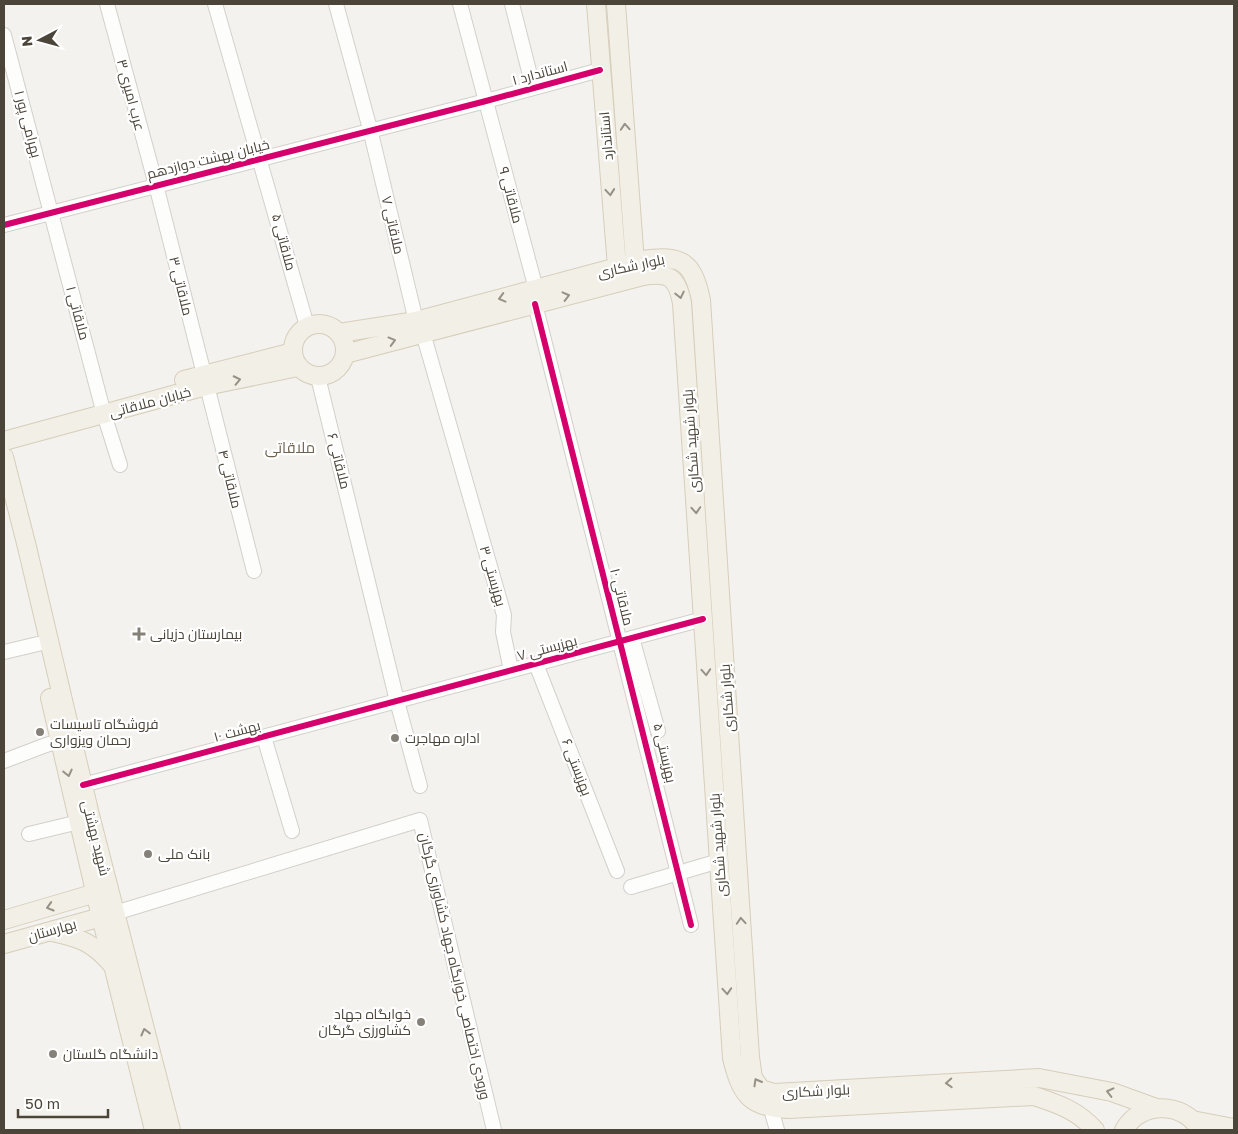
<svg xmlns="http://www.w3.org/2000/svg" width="1238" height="1134" viewBox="0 0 1238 1134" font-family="'Golos Text',Cairo,sans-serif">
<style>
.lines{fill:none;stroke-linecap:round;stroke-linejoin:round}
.minor-casing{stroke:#d2d0cb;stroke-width:16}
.major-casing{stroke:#d6cebb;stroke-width:20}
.minor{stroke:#fdfdfc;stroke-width:14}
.major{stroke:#f2efe6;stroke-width:18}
.cycleway-casing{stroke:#fff;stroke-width:9}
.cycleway{stroke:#d6006c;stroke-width:6}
.oneway{stroke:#969187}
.poi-dot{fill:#868178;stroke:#fff;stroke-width:2}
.labels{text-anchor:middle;stroke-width:4.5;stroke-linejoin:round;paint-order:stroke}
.street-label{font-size:14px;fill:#4b4439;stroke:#fff}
.poi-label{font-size:14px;fill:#4b4439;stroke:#fff;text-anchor:start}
.neighbourhood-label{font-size:15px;fill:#6e6250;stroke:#fff}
</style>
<rect width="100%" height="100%" fill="#f4f2ee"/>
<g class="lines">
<defs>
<g id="minor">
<path d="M107,4L156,185L254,571"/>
<path d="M215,4L307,326"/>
<path d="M336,4L370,129L416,321"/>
<path d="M460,4L536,289"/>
<path d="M512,4L533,87"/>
<path d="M4,35L104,414L120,465"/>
<path d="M4,225L486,101L600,70"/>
<path d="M535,304L691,925"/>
<path d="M423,333L504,615L503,632L511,670"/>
<path d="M318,377L397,701L420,786"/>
<path d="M632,638L658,731"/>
<path d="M4,652L38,644"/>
<path d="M536,664L617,871"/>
<path d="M264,737L292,831"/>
<path d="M4,761L46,745L60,741"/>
<path d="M83,785L703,619"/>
<path d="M29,834L79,822"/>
<path d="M631,887L719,861"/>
<path d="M115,913L420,820L494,1130"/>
<path d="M771,1109L777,1130"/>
</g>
<g id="major">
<path d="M596,4L617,267"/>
<path d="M616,4L635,263"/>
<circle cx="319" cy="350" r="26"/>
<path d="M339,333L416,321L643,260C682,254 693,262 701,300L750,1057L753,1078L761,1089L774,1093L1039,1078L1112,1092L1156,1108"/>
<path d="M345,354L643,276C669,272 677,277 682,303L732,1058C741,1094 749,1108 789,1109L1034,1096C1058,1104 1077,1110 1095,1130"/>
<path d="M184,380L293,352"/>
<path d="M4,441L206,386L298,367"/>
<path d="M4,457L27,547L90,815L171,1130"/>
<path d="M50,698L101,917L154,1130"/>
<path d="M4,920L106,890"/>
<path d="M52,932C81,938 94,943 113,966"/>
<path d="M4,944L112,914"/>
<path d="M1192,1120L1234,1128"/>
<path d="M1124,1130C1140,1101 1184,1101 1200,1130"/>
</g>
</defs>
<use href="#minor" class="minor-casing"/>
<use href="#major" class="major-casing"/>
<use href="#minor" class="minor"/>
<use href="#major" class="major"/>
<defs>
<g id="cycleway">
<path d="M4,225L486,101L600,70"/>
<path d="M535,304L691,925"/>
<path d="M83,785L703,619"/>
</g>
</defs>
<use href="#cycleway" class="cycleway-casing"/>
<use href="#cycleway" class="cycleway"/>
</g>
<defs><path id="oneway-chevron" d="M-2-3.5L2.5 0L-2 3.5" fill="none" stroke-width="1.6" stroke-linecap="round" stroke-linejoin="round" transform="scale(1.25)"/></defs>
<g class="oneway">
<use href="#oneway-chevron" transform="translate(625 127) rotate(-94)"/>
<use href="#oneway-chevron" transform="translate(610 192) rotate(85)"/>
<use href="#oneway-chevron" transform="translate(680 295) rotate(78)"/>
<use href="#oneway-chevron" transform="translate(566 296) rotate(-14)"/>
<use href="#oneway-chevron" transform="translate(502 298) rotate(165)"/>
<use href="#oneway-chevron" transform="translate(392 341) rotate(-15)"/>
<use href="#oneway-chevron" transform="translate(237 380) rotate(-12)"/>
<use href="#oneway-chevron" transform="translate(696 510) rotate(86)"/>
<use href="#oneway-chevron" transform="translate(706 672) rotate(86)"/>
<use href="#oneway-chevron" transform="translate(68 773) rotate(77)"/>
<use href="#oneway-chevron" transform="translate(50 907) rotate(164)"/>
<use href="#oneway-chevron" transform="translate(741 921) rotate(-94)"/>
<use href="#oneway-chevron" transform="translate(727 991) rotate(86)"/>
<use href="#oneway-chevron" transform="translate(145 1032) rotate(-104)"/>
<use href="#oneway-chevron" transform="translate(757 1082) rotate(-120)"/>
<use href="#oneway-chevron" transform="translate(949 1083) rotate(177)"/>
<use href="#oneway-chevron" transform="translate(1110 1092) rotate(-166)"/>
</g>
<g class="poi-dot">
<path d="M136.5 626.5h5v5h5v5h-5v5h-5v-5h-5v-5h5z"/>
<circle cx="40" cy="732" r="5"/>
<circle cx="395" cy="738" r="5"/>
<circle cx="148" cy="854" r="5"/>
<circle cx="421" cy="1022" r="5"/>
<circle cx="53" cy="1054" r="5"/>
</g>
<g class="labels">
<g class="street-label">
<text transform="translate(540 73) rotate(-15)" y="5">استاندارد ۱</text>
<text transform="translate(131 95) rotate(75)" y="5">۳ عرب امیری</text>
<text transform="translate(28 124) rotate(75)" y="5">۱ بهرامی پور</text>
<text transform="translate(606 136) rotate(-95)" y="5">استاندارد</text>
<text transform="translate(208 159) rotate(-14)" y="5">خیابان بهشت دوازدهم</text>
<text transform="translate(511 195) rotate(75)" y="5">ملاقاتی ۹</text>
<text transform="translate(393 225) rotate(77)" y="5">۷ ملاقاتی</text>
<text transform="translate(284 242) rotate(75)" y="5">ملاقاتی ۵</text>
<text transform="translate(631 266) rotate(-12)" y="5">بلوار شکاری</text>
<text transform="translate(181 286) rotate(76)" y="5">ملاقاتی ۳</text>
<text transform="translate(78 313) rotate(75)" y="5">ملاقاتی ۱</text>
<text transform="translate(150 402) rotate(-15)" y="5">خیابان ملاقاتی</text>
<text transform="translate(691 441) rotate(-94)" y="5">بلوار شهید شکاری</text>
<text transform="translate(339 461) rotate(76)" y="5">۶ ملاقاتی</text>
<text transform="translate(230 479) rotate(76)" y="5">ملاقاتی ۴</text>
<text transform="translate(493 576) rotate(74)" y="5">۳ بهزیستی</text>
<text transform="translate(622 597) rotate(76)" y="5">۱۰ ملاقاتی</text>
<text transform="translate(547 648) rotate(-15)" y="5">۷ بهزیستی</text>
<text transform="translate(727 698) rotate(-94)" y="5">بلوار شکاری</text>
<text transform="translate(237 731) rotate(-15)" y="5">بهشت ۱۰</text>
<text transform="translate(665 753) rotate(77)" y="5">۵ بهزیستی</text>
<text transform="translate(577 767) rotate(69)" y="5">بهزیستی ۶</text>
<text transform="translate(96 838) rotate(76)" y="5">شهید بهشتی</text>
<text transform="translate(718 845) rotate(-94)" y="5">بلوار شهید شکاری</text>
<text transform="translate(52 930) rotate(-16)" y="5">بهارستان</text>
<text transform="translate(455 966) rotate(77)" y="5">ورودی اختصاصی خوابگاه جهاد کشاورزی گرگان</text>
<text transform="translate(816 1091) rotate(-3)" y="5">بلوار شکاری</text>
</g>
<g class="poi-label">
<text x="150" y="639">بیمارستان دزیانی</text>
<text x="50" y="729">فروشگاه تاسیسات<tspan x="50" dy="16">رحمان ویزواری</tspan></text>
<text x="405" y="743">اداره مهاجرت</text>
<text x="158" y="859">بانک ملی</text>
<text x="411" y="1019" text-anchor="end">خوابگاه جهاد<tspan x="411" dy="16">کشاورزی گرگان</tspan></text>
<text x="63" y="1059">دانشگاه گلستان</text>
</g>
<g class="neighbourhood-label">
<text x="290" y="453">ملاقاتی</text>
</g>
</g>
<rect width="1238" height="1134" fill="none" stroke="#4b4439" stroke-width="10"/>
<g transform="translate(40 40) rotate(264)" stroke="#ffffff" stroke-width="4" paint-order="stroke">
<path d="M0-4L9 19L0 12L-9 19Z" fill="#4b4439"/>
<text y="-8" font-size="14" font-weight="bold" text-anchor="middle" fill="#4b4439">N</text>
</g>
<path d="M18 1109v8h90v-8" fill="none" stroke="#4b4439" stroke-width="2.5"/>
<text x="25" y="1109" font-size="15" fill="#4b4439" stroke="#ffffff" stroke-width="4" paint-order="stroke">50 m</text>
</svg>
